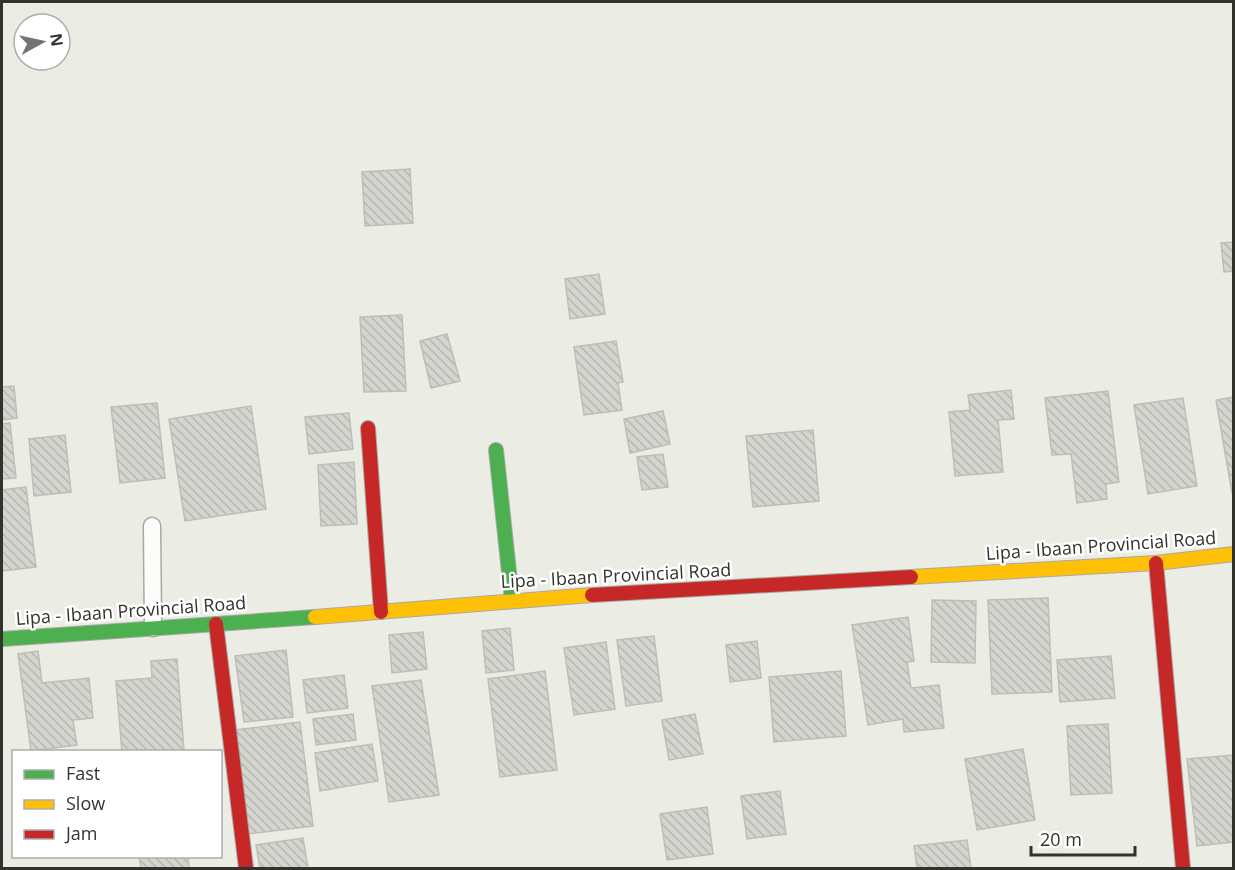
<svg xmlns="http://www.w3.org/2000/svg" width="1235" height="870" viewBox="0 0 1235 870" font-family="'Open Sans',sans-serif">
<style>
.building{fill:url(#building-back-hatch);stroke:#bebeb9;stroke-width:1.5}
.lines{fill:none;stroke-linecap:round;stroke-linejoin:round}
.lane-casing{stroke:#a8a9a3;stroke-width:19}
.fast-casing{stroke:#a8a9a3;stroke-width:16}
.slow-casing{stroke:#a8a9a3;stroke-width:16}
.jam-casing{stroke:#a8a9a3;stroke-width:16}
.lane{stroke:#fcfcfb;stroke-width:16}
.fast{stroke:#4caf50;stroke-width:14}
.slow{stroke:#ffc107;stroke-width:14}
.jam{stroke:#c62828;stroke-width:14}
.labels{text-anchor:middle;stroke-width:5;stroke-linejoin:round;paint-order:stroke}
.street-label{font-size:18px;fill:#33332d;stroke:#fff}
</style>
<defs>
<pattern id="building-back-hatch" width="6" height="6" patternUnits="userSpaceOnUse" patternTransform="scale(1.5)"><rect width="6" height="6" fill="#d4d5cf"/><path d="M-1 5l2 2M0 0l6 6M5-1l2 2" fill="none" stroke="#b6b7b2"/></pattern>
</defs>
<rect width="100%" height="100%" fill="#ebece4"/>
<g class="building">
<path d="M410,169L413,223L365,226L362,172Z"/>
<path d="M1234,242V271L1224,272L1221,243Z"/>
<path d="M599,274L605,314L570,319L565,279Z"/>
<path d="M402,315L406,391L364,392L360,317Z"/>
<path d="M447,334L460,381L431,388L420,341Z"/>
<path d="M616,341L623,382L618,383L622,410L584,415L574,347Z"/>
<path d="M14,386L17,418L2,420V387Z"/>
<path d="M1011,390L1014,419L998,420L1003,472L955,476L949,412L970,410L968,395Z"/>
<path d="M1108,391L1119,482L1106,484L1107,499L1077,503L1071,454L1052,455L1045,398Z"/>
<path d="M1234,397V493H1232L1216,400Z"/>
<path d="M1183,398L1197,486L1148,494L1134,405Z"/>
<path d="M157,403L165,478L120,483L111,407Z"/>
<path d="M251,406L266,509L185,521L169,419Z"/>
<path d="M663,411L670,444L630,453L624,419Z"/>
<path d="M349,413L353,449L309,454L305,417Z"/>
<path d="M10,423L16,478L2,479V424Z"/>
<path d="M813,430L819,501L753,507L746,436Z"/>
<path d="M65,435L71,492L34,496L29,439Z"/>
<path d="M663,454L668,487L642,490L637,457Z"/>
<path d="M354,462L357,524L321,526L318,465Z"/>
<path d="M26,487L36,567L2,571V490Z"/>
<path d="M1048,598L1052,692L992,694L988,600Z"/>
<path d="M932,600L976,601L975,663L931,662Z"/>
<path d="M908,617L914,661L907,662L911,688L939,685L944,728L904,732L903,719L868,725L852,625Z"/>
<path d="M510,628L514,670L486,673L482,631Z"/>
<path d="M423,632L427,669L392,673L389,635Z"/>
<path d="M654,636L662,701L626,706L617,640Z"/>
<path d="M757,641L761,678L730,682L726,645Z"/>
<path d="M606,642L615,709L574,715L564,648Z"/>
<path d="M286,650L293,717L244,722L235,656Z"/>
<path d="M38,651L42,683L89,678L93,718L73,720L77,745L31,751L18,654Z"/>
<path d="M1111,656L1115,698L1060,702L1057,660Z"/>
<path d="M177,659L184,751L122,752L116,681L152,678L151,661Z"/>
<path d="M545,671L557,770L500,777L488,679Z"/>
<path d="M841,671L846,736L774,742L769,677Z"/>
<path d="M344,675L348,708L307,713L303,680Z"/>
<path d="M421,680L439,795L389,802L372,686Z"/>
<path d="M353,714L356,740L316,745L313,719Z"/>
<path d="M695,714L703,754L669,760L662,720Z"/>
<path d="M300,722L313,826L248,834L235,730Z"/>
<path d="M1108,724L1112,793L1071,795L1067,726Z"/>
<path d="M372,744L378,781L320,791L315,753Z"/>
<path d="M1023,749L1035,820L977,830L965,759Z"/>
<path d="M1234,755V842L1197,846L1187,759Z"/>
<path d="M780,791L786,834L747,839L741,796Z"/>
<path d="M707,807L713,854L667,860L660,814Z"/>
<path d="M303,838L308,868H260L256,845Z"/>
<path d="M967,840L971,868H917L914,846Z"/>
<path d="M139,856H188L189,868H141Z"/>
</g>
<g class="lines">
<defs>
<path id="lane" d="M152,526L153,628"/>
<g id="fast">
<path d="M496,450L512,600"/>
<path d="M2,639L315,617"/>
</g>
<g id="slow">
<path d="M911,577L1156,563L1234,554"/>
<path d="M315,617L592,595"/>
</g>
<g id="jam">
<path d="M368,428L381,612"/>
<path d="M1156,563L1183,868"/>
<path d="M592,595L911,577"/>
<path d="M216,624L246,868"/>
</g>
</defs>
<use href="#lane" class="lane-casing"/>
<use href="#fast" class="fast-casing"/>
<use href="#slow" class="slow-casing"/>
<use href="#jam" class="jam-casing"/>
<use href="#lane" class="lane"/>
<use href="#fast" class="fast"/>
<use href="#slow" class="slow"/>
<use href="#jam" class="jam"/>
</g>
<g class="labels">
<g class="street-label">
<text transform="translate(1101 546) rotate(-4)" y="6">Lipa - Ibaan Provincial Road</text>
<text transform="translate(616 576) rotate(-3)" y="6">Lipa - Ibaan Provincial Road</text>
<text transform="translate(131 611) rotate(-4)" y="6">Lipa - Ibaan Provincial Road</text>
</g>
</g>
<rect width="1235" height="870" fill="none" stroke="#33332d" stroke-width="6"/>
<rect x="12" y="750" width="210" height="108" fill="#ffffff" stroke="#adadab" stroke-width="1.5"/>
<rect x="24" y="770" width="30" height="9" fill="#4caf50" stroke="#adadab" stroke-width="1.5"/>
<text x="66" y="780" font-size="18" fill="#33332d">Fast</text>
<rect x="24" y="800" width="30" height="9" fill="#ffc107" stroke="#adadab" stroke-width="1.5"/>
<text x="66" y="810" font-size="18" fill="#33332d">Slow</text>
<rect x="24" y="830" width="30" height="9" fill="#c62828" stroke="#adadab" stroke-width="1.5"/>
<text x="66" y="840" font-size="18" fill="#33332d">Jam</text>
<g transform="translate(42 42) rotate(82)"><circle r="28" fill="#ffffff" stroke="#adadab" stroke-width="1.5"/>
<path d="M0-4.5L10 22L0 15L-10 22Z" fill="#73746d"/>
<text y="-9" font-size="16" font-weight="bold" text-anchor="middle" fill="#33332d">N</text>
</g>
<path d="M1031 846v9h104v-9" fill="none" stroke="#33332d" stroke-width="3"/>
<text x="1040" y="846" font-size="18" fill="#33332d" stroke="#ffffff" stroke-width="4.5" paint-order="stroke">20 m</text>
</svg>
